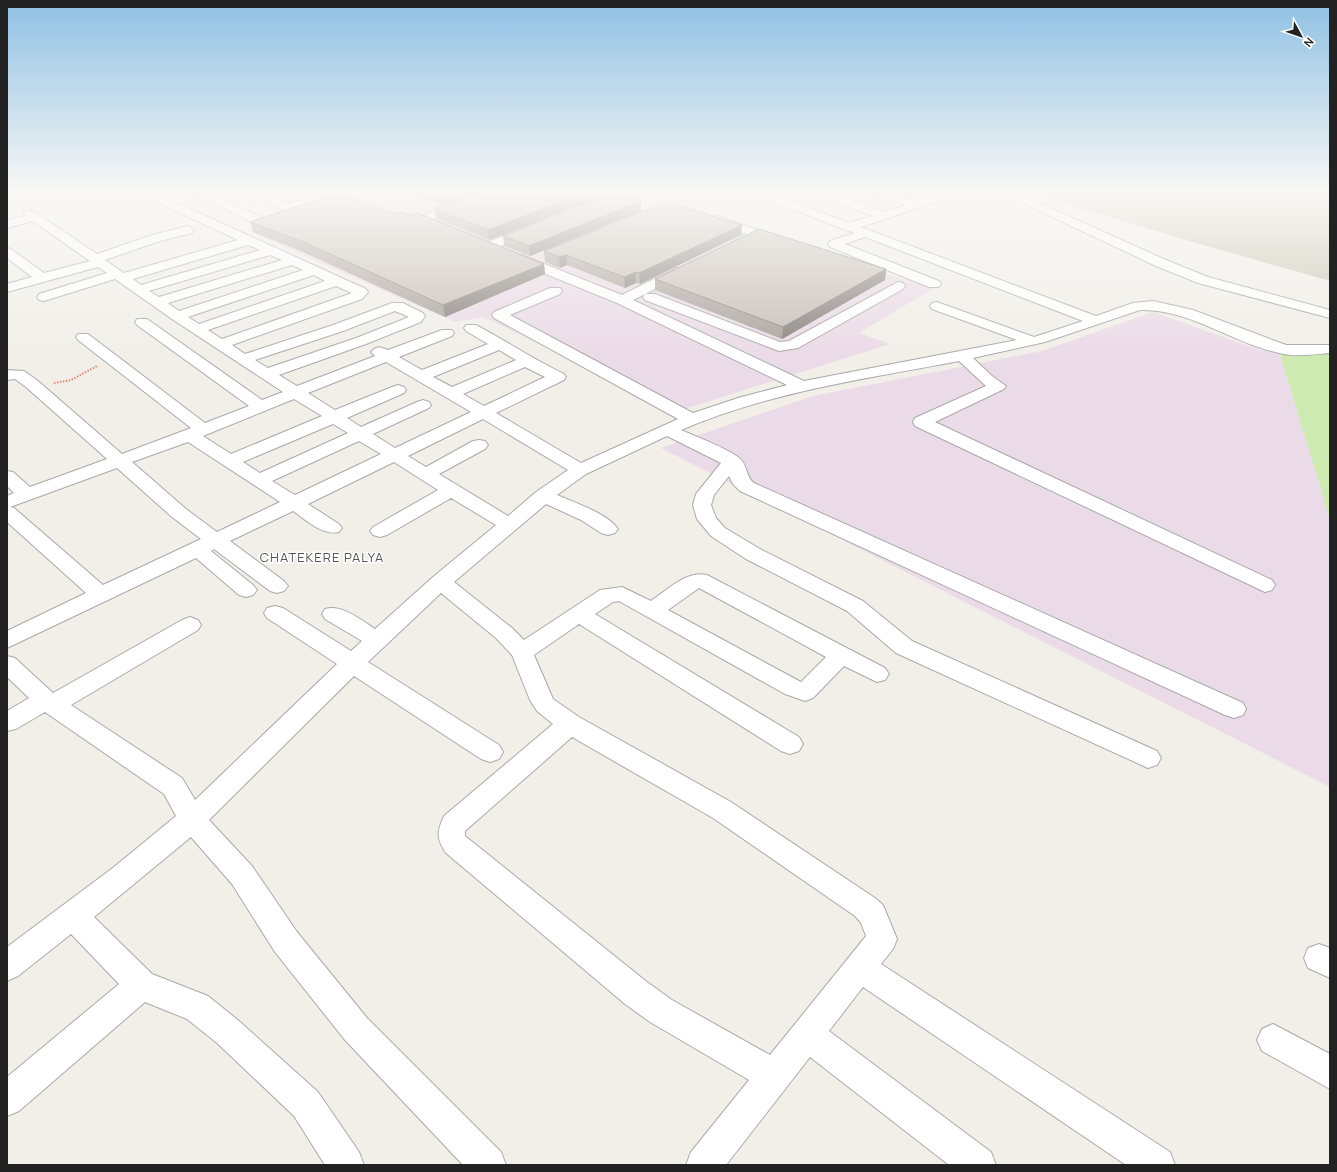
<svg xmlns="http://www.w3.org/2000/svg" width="1337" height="1172" viewBox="0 0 1337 1172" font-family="Manrope,sans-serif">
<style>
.industrial{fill:#ebdbe8}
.construction{fill:#c7c7b4}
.grass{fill:#cdebb0}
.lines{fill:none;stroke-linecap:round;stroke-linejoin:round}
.minor-casing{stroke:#a9a9a9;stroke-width:2}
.path{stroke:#fa8072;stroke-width:2;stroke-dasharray:1.5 1.5;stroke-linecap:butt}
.minor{fill:#fff;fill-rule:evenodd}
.wall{fill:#aba49e}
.shaded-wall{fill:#8b8681}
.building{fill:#c7bfb8;stroke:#8b8681}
.labels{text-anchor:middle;stroke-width:3;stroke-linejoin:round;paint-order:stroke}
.quarter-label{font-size:13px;letter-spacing:1px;fill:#555;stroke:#fff}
</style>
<rect width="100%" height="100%" fill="#f2efe9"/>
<g class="industrial">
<path d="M368,192H686L711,202L709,214L761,232L768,239L934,288L859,333L890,344L678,411L483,317L455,322L247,231Z"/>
<path d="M1153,312L1260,350L1280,354L1330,520V787L661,448L813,396L1042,351Z"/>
</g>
<path class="construction" d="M1025,192H1330V281L1210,247Z"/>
<path class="grass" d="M1330,352V520L1280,354Z"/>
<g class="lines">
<defs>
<g id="minor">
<path d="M141,192H153L366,289L368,292L362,299L232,345L245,354L333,325L392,303H403L423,313L425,316L421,322L366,344L279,375L297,386L375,356L371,352L374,349L379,347L388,350L442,330H452L454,333L452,336L399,357L422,370L488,344L466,331L464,328L466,325H476C506,341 533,359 564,374L566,377L564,380L496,413L581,463L678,419L494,318L492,315L494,312L550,288H560L562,291L560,294L510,315L693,413L738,398L787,385L617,303L514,261L512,258L514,255H522L622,295L676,268H686L688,271L686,274L633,300L804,381L1017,340L932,309L930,306L932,303L937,302L1034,337L1083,321L865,237L845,244L939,281L941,284L939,287H929L830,247L828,244L830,241L854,233L776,203L774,201L776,199L795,192H812L811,194L791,201L849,223L873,216L815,194L814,192H830L884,212L906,205L877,194L876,192H892L917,201L937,195L935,192H950L953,195L951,197L861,227L1096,316L1133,303L1153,301L1193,310L1286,345H1330V353C1316,354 1298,357 1284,354C1234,345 1192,309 1140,310L1045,342L973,358L992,376L1006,386L1004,389L935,422L1272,580L1275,585L1272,590L1265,592L915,426L913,422L915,418L986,386L959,361C865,379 769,392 681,430C697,437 726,448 738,457C748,464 745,476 754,483L1243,703L1246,709L1243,715L1234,718L1225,715L740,491L733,484L729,476L714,495L711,505L716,518L725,528L760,549L863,601L912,641L1157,751L1161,758L1157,765L1148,768L896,653L847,611L746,559L711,536L697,519L693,505L696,494L721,463L667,436L586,474L557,495C575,503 607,513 618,529L615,533L608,535L601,533L581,520L546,504L454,582L512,628L524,640L600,590L622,587L651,601C667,590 687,570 707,575L885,668L889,674L885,680L877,682L844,666L813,698L805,701L785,694L619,601L613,602L595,614L799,737L803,744L799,751L790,754L781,751L579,624L534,655L553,699L579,717L731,802L875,898L883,905L897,939L893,949L881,964L1170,1152L1175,1165H1126L863,987L829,1031L991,1152L996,1165H949L810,1057L726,1165H686L691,1152L749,1080L650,1022L625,1004L446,853C436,838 437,832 444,816L553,724L537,711L530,700L512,655L496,638L441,593L368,662L499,745L503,752L499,759L490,762L481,759L354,676L209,820L252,866L297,932L367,1018L501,1152L506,1165H463L345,1040L275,952L232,884L191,837L94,917L152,974L208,996L239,1021L318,1092L359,1152L364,1165H325L294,1116L217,1043L187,1019L145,1002L19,1111L7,1116V1077L119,984L71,934L18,976L7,981V947L114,867L176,816L164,794L45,712L16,729L7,731V711L29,698L7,677V656L15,658L53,693L182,620L190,617L198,620L201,625L198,630L71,705L182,778L195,800L337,664L267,618L264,613L267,608L275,606L283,608L351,651L362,641L325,619L322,614L325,609C342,604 361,620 375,629L433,577L496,525L451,498L387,535L380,537L373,535L370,531L373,527L438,490L394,462L308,504L339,524L342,528L339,532C323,536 306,520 293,511L230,541L284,581L288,586L284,591L277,593L270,591L214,549L211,551L253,585L257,590L253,595L246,597L239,595L196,558L7,648V631L86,593L7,522V496L14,493L7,486V471L13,472L30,487L107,459L26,387L15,379L7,380V370L24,371L38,381L122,454L191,428L78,340L76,337L78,334H88L205,423L249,406L137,325L135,322L137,319H147L262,400L283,392L172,319L115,279L44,301L39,300L37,297L39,294L107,273L98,267L7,292V284L32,277L7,258V248L11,249L44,273L90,261L33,221L7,228V220L26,216L23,213L29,210L39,215L97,254L152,235L188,226L194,230L192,233L160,241L105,260L124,273L238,240L142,195ZM248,245L260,250L141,285L133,279ZM270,255L282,260L159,297L149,291ZM292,265L303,270L179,311L168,303ZM314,275L325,281L199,324L188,317ZM336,286L352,293L222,339L208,330ZM395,311L409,317L356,338L268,368L255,360L343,331ZM499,350L516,360L452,387L433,377ZM386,362L471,412L395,448L373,434L429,408L431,405L429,402L423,400L417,402L361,427L347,418L404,393L406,390L404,387L398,385L392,387L335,410L308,393ZM525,367L545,377L484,406L463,394ZM294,399L322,416L231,454L203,436ZM483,419L568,470L536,492L508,516L439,474L485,449L488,445L485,441L479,440L473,441L426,467L408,456ZM333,424L348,433L260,473L243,462ZM359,441L381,454L295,495L272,481ZM188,442L280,502L217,532L186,509L132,462ZM117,468L172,517L201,539L103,585L14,508L10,507ZM699,588L826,657L801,682L668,610ZM572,737L713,818L855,916L861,923L866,936L770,1055L672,1000L647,982L465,836V831Z"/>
<path d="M192,192H206L267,220L269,223L263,227L259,226Z"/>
<path d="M245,192H260L287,204L328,192H346L345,194L286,211Z"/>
<path d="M486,192H502L501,194L433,220L451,226L453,229L451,232H443L424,224L420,218L422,216Z"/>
<path d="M617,192H632L598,207H590L588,205L590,203Z"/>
<path d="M1027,192H1039L1033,198L1037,202L1166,260L1208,277L1330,310V318L1198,283L1156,266L1029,206L1020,198Z"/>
<path d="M715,215L760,231L762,234L738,248H730L728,245L746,234L711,221L709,219Z"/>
<path d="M530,226L534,227L536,230L534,233L493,249H485L483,246L485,243Z"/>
<path d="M898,282L903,283L905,286L903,289L798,348L779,351L645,300L643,297L645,294H655L780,342L789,341Z"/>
<path d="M1319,944L1330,948V978L1308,968L1304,958L1308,948Z"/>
<path d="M1273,1024L1330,1054V1089L1262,1051L1257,1040L1262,1029Z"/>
</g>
</defs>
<use href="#minor" class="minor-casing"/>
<path class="path" d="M54,383L71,380L97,366"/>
<use href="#minor" class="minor"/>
</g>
<g class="wall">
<path d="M406,192H481L442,205Z"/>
<path d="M482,192H607L598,195L599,198L489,240L436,218L434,208Z"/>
<path d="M641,201V211L530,256L504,246L503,236Z"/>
<path d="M396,214L544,264L545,274L445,317L303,252L253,232L250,222Z"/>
<path d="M741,235L640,284L636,283L625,288L567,265L560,268L545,262L544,251Z"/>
<path d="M886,269L885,280L782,339L655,290V279Z"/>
</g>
<g class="shaded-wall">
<path d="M451,192H481L442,205L441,196Z"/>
<path d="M587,192H607L598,195L599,198L489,240L488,230Z"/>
<path d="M641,201V211L530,256L529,246Z"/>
<path d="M742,225L741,235L640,284L639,273Z"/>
<path d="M566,255L567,265L560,268L559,257Z"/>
<path d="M544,264L545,274L445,317L443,305Z"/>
<path d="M886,269L885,280L782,339L783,327Z"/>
<path d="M636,272V283L625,288L624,277Z"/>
</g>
<g class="building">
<path d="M431,192H451L441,196Z"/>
<path d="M482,192H587L488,230L434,208Z"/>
<path d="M338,193L396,214L402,212L410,215L418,213L544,264L443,305L301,241L250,222Z"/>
<path d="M614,193L641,201L529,246L503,236Z"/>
<path d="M666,202L742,225L639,273L636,272L624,277L566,255L559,257L544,251Z"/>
<path d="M759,229L886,269L783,327L655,279Z"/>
</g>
<linearGradient id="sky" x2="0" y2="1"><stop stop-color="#8fc0e4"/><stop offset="0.54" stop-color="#f9f8f5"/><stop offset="1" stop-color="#f9f8f5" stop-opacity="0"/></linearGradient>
<rect width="1337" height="356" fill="url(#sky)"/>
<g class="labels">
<g class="quarter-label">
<text x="322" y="562">CHATEKERE PALYA</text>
</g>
</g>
<rect width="1337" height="1172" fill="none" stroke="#222222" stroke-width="16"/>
<g transform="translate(1301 36) rotate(130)" stroke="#ffffff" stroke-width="3" paint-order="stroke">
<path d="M0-3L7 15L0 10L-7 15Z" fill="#222222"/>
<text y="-6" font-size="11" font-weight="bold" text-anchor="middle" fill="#222222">N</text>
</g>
</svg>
